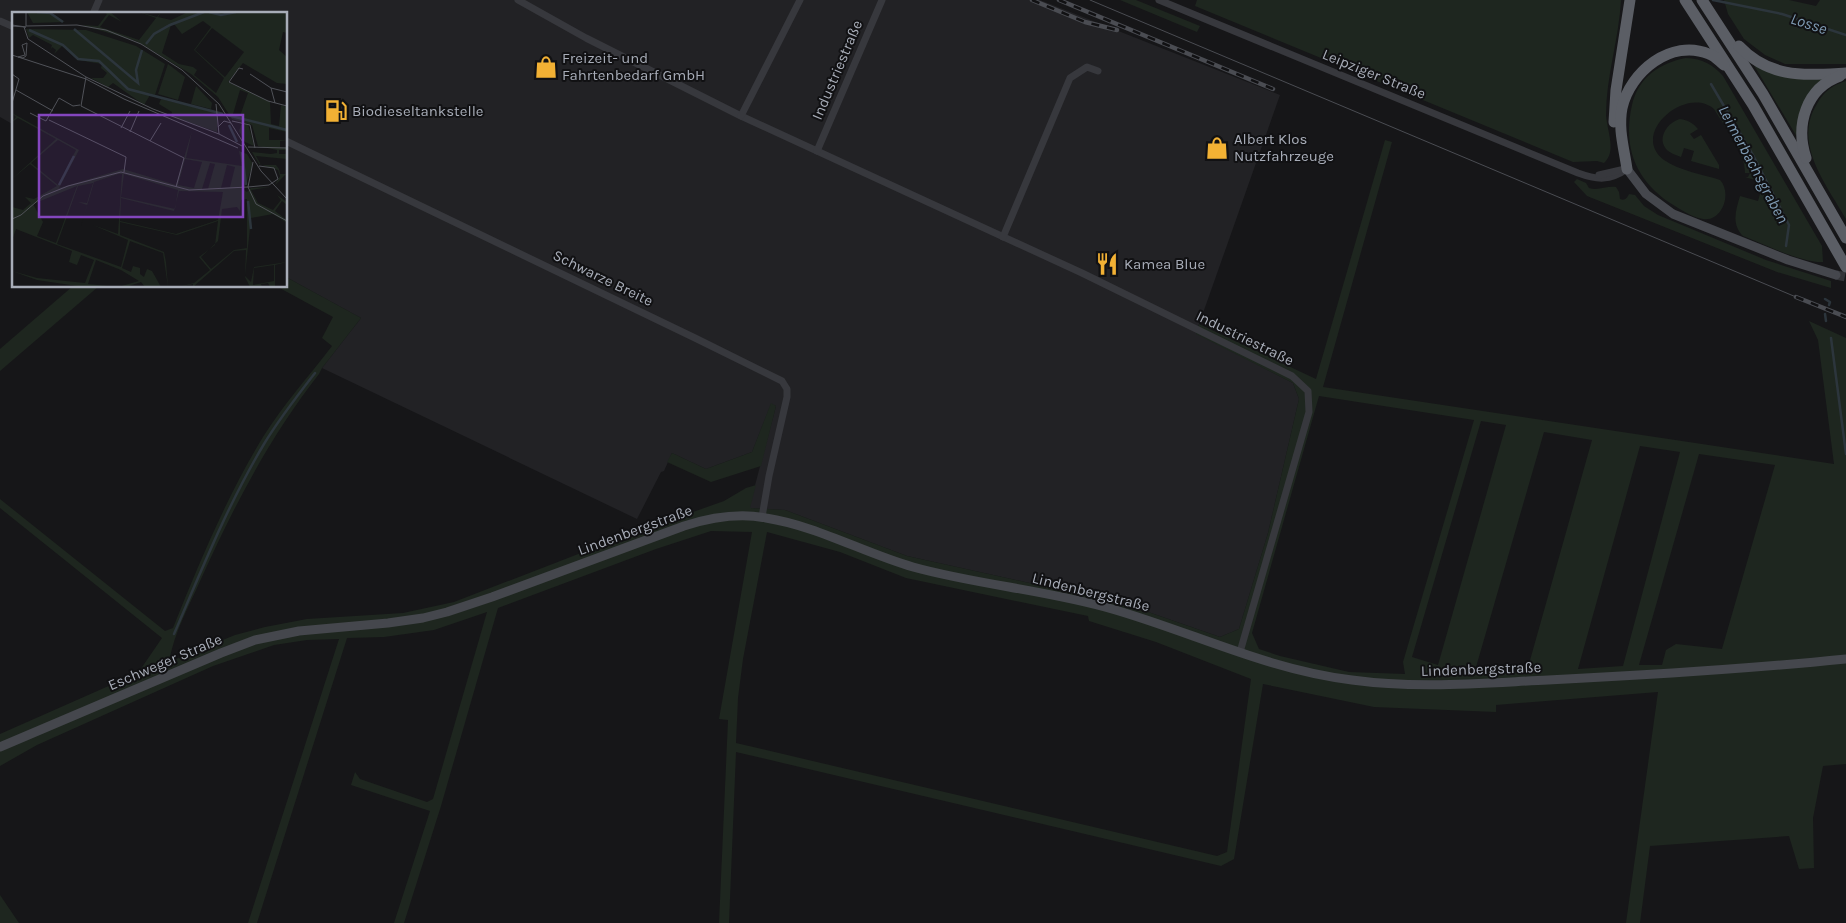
<svg xmlns="http://www.w3.org/2000/svg" width="1846" height="923" viewBox="0 0 1846 923" font-family="Karla,sans-serif">
<style>
.built{fill:#222225}
.green{fill:#1e261f;fill-rule:evenodd}
.lines{fill:none;stroke-linecap:round;stroke-linejoin:round}
.stream{stroke:#2c353c;stroke-width:2.5}
.secondary-tunnel{stroke:#333438;stroke-width:9;stroke-dasharray:9 4.5;stroke-linecap:butt}
.minor{stroke:#37383d;stroke-width:7}
.secondary{stroke:#45474d;stroke-width:9}
.trunk{stroke:#5b5e65;stroke-width:11}
.tram{stroke:#4a4c52;stroke-width:1}
.rail-casing{stroke:#4a4c52;stroke-width:4.5}
.rail{stroke:#111113;stroke-width:2.5;stroke-dasharray:8;stroke-linecap:butt}
.labels{text-anchor:middle;stroke-width:4;stroke-linejoin:round;paint-order:stroke}
.poi-label{font-size:15px;fill:#a8adb8;stroke:#111113;text-anchor:start}
.street-label{font-size:15px;fill:#a8adb8;stroke:#111113}
.water-label{font-size:16px;font-style:italic;fill:#7f9bb3;stroke:#111113}
.inset-river{fill:none;stroke:#2c353c;stroke-width:2.5}
.inset-road{fill:none;stroke:#505258;stroke-width:1}
.view{fill:#8446be;fill-opacity:0.15;stroke:#8446be;stroke-width:2.5}
.inset-edge{fill:none;stroke:#a8adb8;stroke-width:2.5}
</style>
<rect width="100%" height="100%" fill="#161618"/>
<path class="built" d="M0,0H1040L1280,95L1196,333L1293,383L1299,399L1268,533L1239,629L1220,637L1151,613L1098,598L907,556L785,510L749,508L776,406L771,404L752,452L706,469L672,453L664,471L661,472L637,519L322,368L361,318L286,277V14H14V125L0,117Z"/>
<g class="green">
<path d="M1120,0H1136L1200,26L1197,32Z"/>
<path d="M1197,0H1621C1619,39 1606,76 1606,115C1607,131 1617,151 1604,163L1597,161L1573,162L1195,6Z"/>
<path d="M1724,0H1789L1816,6L1820,0H1846V64H1785L1765,55L1744,39L1728,14Z"/>
<path d="M1686,58C1703,59 1712,64 1723,76L1822,246L1823,262C1802,263 1764,244 1743,236C1731,224 1736,210 1740,196L1758,201L1762,187L1757,185L1758,181L1745,177H1748L1750,173H1745C1745,150 1725,128 1714,109C1686,85 1629,134 1664,160C1680,171 1702,174 1720,180C1732,192 1723,222 1703,219C1694,218 1683,211 1675,206C1637,183 1622,149 1632,105C1638,78 1659,63 1686,58Z"/>
<path d="M1752,62L1834,75L1824,83L1797,137Z"/>
<path d="M1846,81V219C1827,185 1792,143 1817,104C1823,92 1833,85 1846,81Z"/>
<path d="M1680,119C1688,120 1693,123 1698,129L1690,134L1694,139L1701,135L1719,165V169L1691,161L1694,151L1684,148L1681,157C1676,155 1670,153 1667,150C1656,138 1668,122 1680,119Z"/>
<path d="M1385,140L1392,142L1323,387L1834,464L1818,340L1809,321L1846,338V764L1823,766L1813,818L1814,868L1799,869L1789,836L1650,846L1640,923H1626L1658,692L1496,705V712L1374,707L1263,684L1234,859L1221,866L736,752L729,923H719L728,720L719,719L752,532L711,531L656,549L498,608L441,806L404,923H394L430,811L351,785L355,772L360,779L427,802L433,799L487,612L434,630L384,637L347,638L257,923H248L339,639L307,640L274,645L213,666L37,745L0,766V734L138,673L162,638L0,508V499L165,631L173,628C199,563 226,498 263,437C283,405 309,376 332,346L322,338L333,317L276,286H286V277L361,318L322,368L319,374C269,438 234,506 201,579C189,606 174,633 169,662L235,635L265,627L307,619L403,613L454,602L617,539L724,501L746,488L756,485L750,508L785,510L907,556L1098,598L1151,613L1220,637L1239,629L1268,533L1299,399L1293,383L1196,334L1199,324L1316,379ZM1319,396L1474,420L1403,662L1405,674L1349,672L1280,656L1259,649L1252,633ZM1481,421L1506,425L1438,665L1412,657ZM1544,432L1592,440L1527,671L1474,674ZM1640,446L1680,452L1623,666L1578,669ZM1699,454L1775,465L1722,649L1676,644L1666,650L1662,665H1639ZM767,532L840,552L906,578L1088,616L1089,621L1156,642L1251,679L1227,852L1217,856L736,743L738,698L743,659Z"/>
<path d="M1577,179L1586,183L1589,188C1598,191 1606,186 1616,187L1619,192L1620,199C1625,201 1627,198 1629,194L1635,195L1644,206L1658,215L1766,260L1831,281V288L1777,272L1587,196L1574,182Z"/>
<path d="M73,286H99L0,371V349Z"/>
<path d="M771,403L776,406L761,466L711,482L667,462L672,453L706,469L752,452Z"/>
<path d="M0,895L19,923H0Z"/>
</g>
<g class="lines">
<g class="stream">
<path d="M1713,0L1782,14L1846,35"/>
<path d="M1711,84L1754,157L1789,225L1786,246"/>
<path d="M1825,299L1830,302L1829,305"/>
<path d="M1825,314L1826,321"/>
<path d="M1831,338L1846,454"/>
<path d="M174,634C202,569 228,504 264,444C279,419 297,396 315,373"/>
</g>
<path class="secondary-tunnel" d="M1836,275L1846,277"/>
<g class="minor">
<path d="M518,0L586,38L741,116L1082,273L1292,376L1308,391L1309,412L1240,652"/>
<path d="M1159,0L1578,173C1597,180 1610,181 1627,169"/>
<path d="M93,14L99,0"/>
<path d="M0,21L14,27"/>
<path d="M741,116L800,0"/>
<path d="M286,141L695,338L782,381L787,389V397L769,476L762,517"/>
<path d="M817,151L882,0"/>
<path d="M1599,175L1625,169"/>
<path d="M1003,237L1070,78L1087,67L1098,71"/>
</g>
<g class="secondary">
<path d="M1627,169L1646,194L1673,214L1788,260L1836,275"/>
<path d="M0,747L221,653L255,640L299,631L388,623L423,618L447,612L492,597L684,526C709,518 740,513 766,518C817,526 864,553 913,567C978,585 1047,590 1112,609C1192,632 1268,670 1352,680C1417,689 1483,683 1548,680C1648,675 1747,669 1846,659"/>
</g>
<g class="trunk">
<path d="M1685,0L1753,105L1846,267"/>
<path d="M1702,0L1763,94L1846,238"/>
<path d="M1739,46C1770,79 1805,75 1846,73"/>
<path d="M1614,122L1616,90L1630,0"/>
<path d="M1806,158C1795,125 1806,88 1840,76"/>
<path d="M1627,169C1624,148 1618,129 1622,108C1630,72 1671,38 1709,54C1715,56 1719,61 1724,65"/>
</g>
<path class="tram" d="M1090,0L1796,297"/>
<defs>
<g id="rail">
<path d="M1032,0L1085,22L1117,30"/>
<path d="M1059,0L1273,89"/>
<path d="M1796,297L1846,317"/>
</g>
</defs>
<use href="#rail" class="rail-casing"/>
<use href="#rail" class="rail"/>
</g>
<defs>
<symbol id="shop-bare" viewBox="-9 -9 18 18"><path d="M-5-2.5h2.3a2.7 3.5 0 0 1 5.4 0H5L5.5 6h-11ZM-1.5-2.5h3a1.5 2.3 0 0 0-3 0Z" fill="#f2b134" stroke="#111113" stroke-width="2.5" paint-order="stroke"/></symbol>
<symbol id="fuel-bare" viewBox="-9 -9 18 18"><path d="M-5.5-6h7V0h2V4h1.3V-2.5L3-4.5l.8-.8L6-3V5H2.5V1h-1V6h-7ZM-4.2-4.7v3.2H.2V-4.7Z" fill="#f2b134" stroke="#111113" stroke-width="2.5" paint-order="stroke"/></symbol>
<symbol id="restaurant-bare" viewBox="-9 -9 18 18"><path d="M-5-6h1v4h1v-4h1v4h1v-4h1v5L-1.5 .5V6h-2V.5L-5-1ZM5-6V6H3V1.5H1.5Q1.5-4 5-6Z" fill="#f2b134" stroke="#111113" stroke-width="2.5" paint-order="stroke"/></symbol>
</defs>
<g fill-rule="evenodd">
<use href="#shop-bare" x="530" y="51" width="32" height="32"/>
<use href="#fuel-bare" x="320" y="95" width="32" height="32"/>
<use href="#shop-bare" x="1201" y="132" width="32" height="32"/>
<use href="#restaurant-bare" x="1091" y="248" width="32" height="32"/>
</g>
<g class="labels">
<g class="poi-label">
<text x="562" y="63">Freizeit- und<tspan x="562" dy="17">Fahrtenbedarf GmbH</tspan></text>
<text x="352" y="116">Biodieseltankstelle</text>
<text x="1234" y="144">Albert Klos<tspan x="1234" dy="17">Nutzfahrzeuge</tspan></text>
<text x="1124" y="269">Kamea Blue</text>
</g>
<g class="street-label">
<text transform="translate(837 70) rotate(-67)" y="5">Industriestraße</text>
<text transform="translate(1374 74) rotate(22)" y="5">Leipziger Straße</text>
<text transform="translate(603 278) rotate(26)" y="5">Schwarze Breite</text>
<text transform="translate(1245 338) rotate(26)" y="5">Industriestraße</text>
<text transform="translate(635 530) rotate(-20)" y="5">Lindenbergstraße</text>
<text transform="translate(1091 592) rotate(14)" y="5">Lindenbergstraße</text>
<text transform="translate(165 662) rotate(-23)" y="5">Eschweger Straße</text>
<text transform="translate(1481 669) rotate(-2)" y="5">Lindenbergstraße</text>
</g>
<g class="water-label">
<text transform="translate(1809 23) rotate(18)" y="6">Losse</text>
<text transform="translate(1754 164) rotate(62)" y="6">Leimerbachsgraben</text>
</g>
</g>
<g transform="translate(12 12)">
<rect width="275" height="275" fill="#161618"/>
<path d="M15,0H38L53,10L21,11ZM92,0H98L110,10L97,3L88,15L127,28L144,6L127,0L145,5L149,0L146,5L159,8L176,0H275V21L271,20L267,38L275,45V72L265,71L231,51L216,70L258,90L259,112L267,114L269,93L275,95V120L257,116V128H275L268,129V135H275V138H267V142H275V147L244,144L249,153H264L267,157L268,162H274L263,173L268,164L266,158L247,152L240,140L259,142L265,141V138L246,134L240,113L220,107L206,85L179,62L124,29L70,13L86,14L95,2ZM191,9L199,15L182,38L212,66L204,81L182,63L185,58L181,55L167,52L150,41L159,13L162,12L170,22ZM200,16L232,40L213,65L183,38ZM228,78L236,81L228,104L221,102ZM14,17L74,18L124,34L153,52L143,83L132,80L138,83L132,93L101,71L96,75L79,66H91L95,61L89,56L90,52L66,48L50,34L42,42L44,38L40,35L38,39L40,33L21,23L17,26ZM156,52L173,65L166,88L146,82ZM184,74L200,91L199,97L179,92ZM149,87L205,101V120L159,104L160,100L147,92ZM0,101L67,138L47,176L111,157L164,173L180,119L174,146L230,154L227,139L235,142L241,152L232,178L235,180L239,176L258,175L239,178L246,191L261,198L269,188L265,183L275,190V193L270,189L263,199L275,208V211L261,202L239,206L233,264L239,270L242,255L275,250L263,253V275H258L256,271L249,272L250,275H238L233,265L234,238L222,239L181,275V272L166,275L182,271L198,258L187,245L203,233L206,209L165,223L108,210V223L152,240L154,250L156,275L151,241L118,229L110,256L119,260L121,254L128,256V262L132,265L135,257L140,259L149,275H133L129,270L114,275H72L25,268L0,259L25,266L73,271L82,248L69,243L65,253L57,250L60,239L4,217L0,228V195L11,198L19,191L13,185L22,187L45,174L18,152L0,167L44,127L6,106L0,110L4,105ZM46,128L64,138L46,173L19,151ZM173,147L190,150L182,176L166,173ZM198,151L203,152L196,177H190ZM215,153L223,155L218,175L209,176ZM106,162H110L106,222L81,213L116,228L109,255L45,232L66,174L81,171L75,191L66,190L75,193L69,214L82,170ZM112,162L166,178L163,197L109,185ZM65,174L44,231L25,224L31,210L21,192ZM167,179L211,180L206,208L164,222L108,209L109,186L162,199ZM235,187V236L222,238L199,257L189,245L206,229L210,197L225,195L228,199L229,188ZM84,248L109,258L127,269L106,275L76,272ZM262,253V269L241,273L242,256ZM236,112L242,134L233,130L227,119L229,113Z" fill="#1e261f" fill-rule="evenodd"/>
<path class="inset-river" d="M25,0L38,1L51,10M197,0L209,3L224,0M62,17L126,71L124,58L130,38M17,18L51,33L66,47L87,49L116,77L211,102M134,32L142,22L158,13L192,0M215,103L275,118M217,113L225,130M230,140L234,173M47,173L62,144M236,189L239,217"/>
<path class="inset-road" d="M14,0V14L65,13L94,18L129,32L170,58L207,92L249,159L275,187M0,13L14,15L0,14M12,15L16,27L74,65L141,97L207,122M0,43L74,67L112,87L226,136M6,45L11,46L14,44L15,31L10,33L13,43L6,45M231,57L227,56L217,70L256,89L275,94M0,62L7,67L0,91M238,62L259,76L263,91M74,65L69,94L172,146L164,175M259,76L275,80M4,78L41,99M204,92L207,122M18,101L34,109L47,86L61,94L68,93M37,108L114,145L112,160M220,109L238,113L243,136M206,115L212,109L219,111M109,116L118,99M118,120L127,99M207,122L230,134M138,129L149,111M236,135L275,136M236,175L257,173L266,167L262,156L247,154M236,175L241,150M0,207L9,203L31,184L56,174L109,160L177,178L236,175L244,192L275,209"/>
<path class="view" d="M27,103H231V205H27Z"/>
<rect width="275" height="275" class="inset-edge"/>
</g>
</svg>
